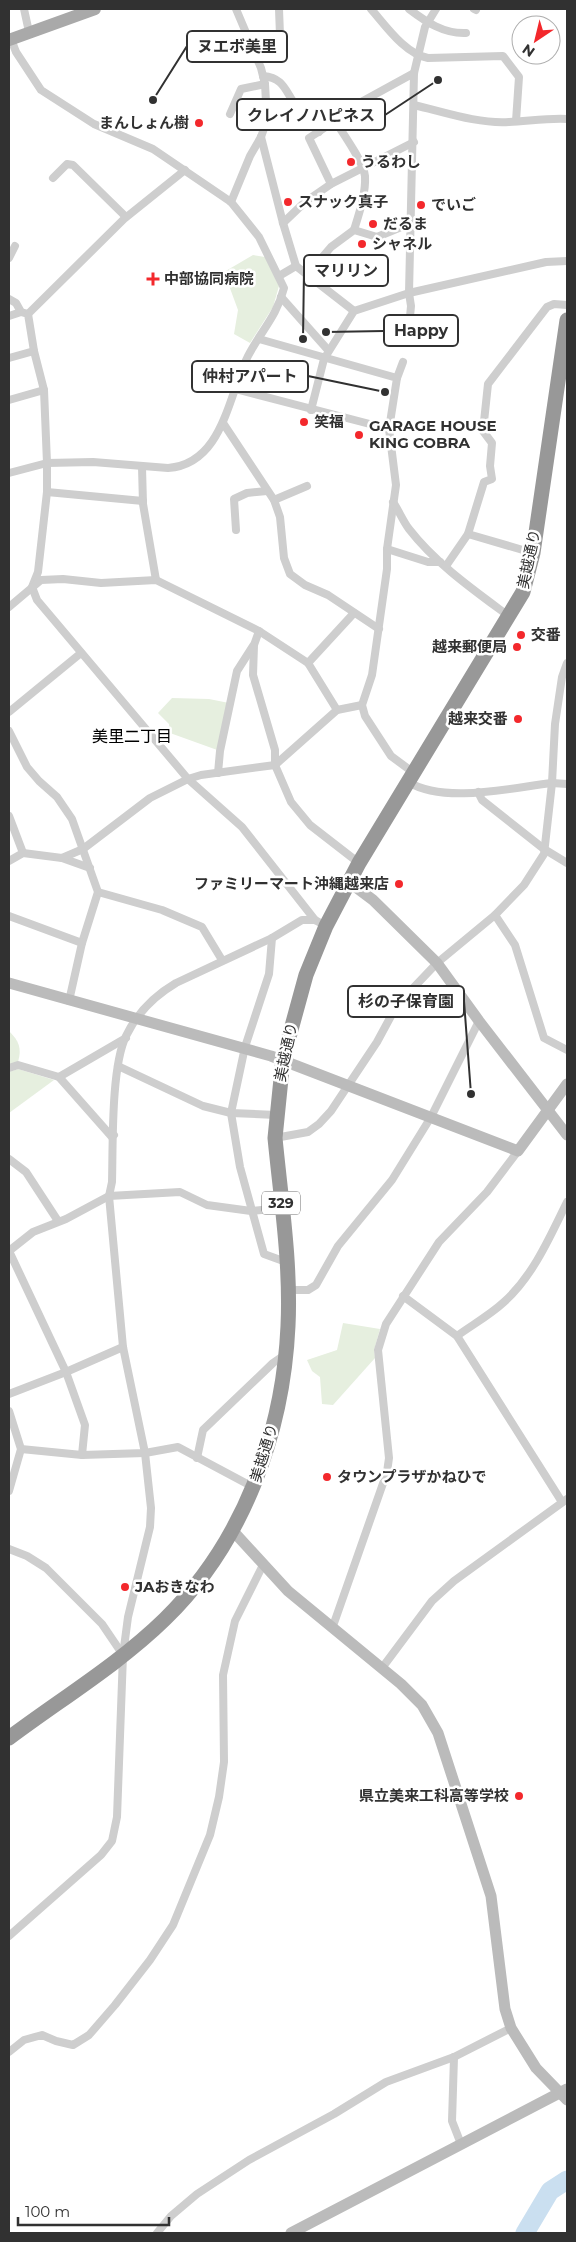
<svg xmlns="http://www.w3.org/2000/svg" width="576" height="2242" viewBox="0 0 576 2242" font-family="Montserrat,'Noto Sans JP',sans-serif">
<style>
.green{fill:#e6efdf}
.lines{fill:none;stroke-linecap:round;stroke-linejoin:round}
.river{stroke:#cadff0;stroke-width:19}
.street{stroke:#cecece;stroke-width:8}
.secondary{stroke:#bbb;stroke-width:11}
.primary{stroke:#a9a9a9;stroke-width:12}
.highway{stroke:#989898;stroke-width:15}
.poi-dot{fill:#f3282c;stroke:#fff;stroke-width:2}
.labels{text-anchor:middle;stroke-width:5;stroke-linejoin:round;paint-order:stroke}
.shield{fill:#fff;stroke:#6f6f6f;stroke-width:1}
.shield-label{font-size:14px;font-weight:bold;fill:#313131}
.poi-label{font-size:15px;font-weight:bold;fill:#313131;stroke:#fff;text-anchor:start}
.street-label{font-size:15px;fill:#313131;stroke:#fff}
.neighbourhood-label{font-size:16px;fill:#000;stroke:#fff}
.leader{fill:none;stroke:#313131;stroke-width:2}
.callout-dot{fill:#313131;stroke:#fff;stroke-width:2}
.callout{fill:#fff;stroke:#313131;stroke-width:2}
.callout-label{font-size:16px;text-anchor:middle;font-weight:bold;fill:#313131}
</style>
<rect width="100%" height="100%" fill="#fff"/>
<g class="green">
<path d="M253,255L265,257L279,286L273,307L250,343L234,334L238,310L224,272Z"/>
<path d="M172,698L209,699L229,703L220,751L170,733L169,724L158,713Z"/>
<path d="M9,1031C19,1041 22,1048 18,1062L9,1065Z"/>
<path d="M18,1069L54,1080L9,1113V1072Z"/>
<path d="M343,1323L380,1329L374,1350L375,1358L333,1405L322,1404L320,1377L312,1371L307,1360L337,1350Z"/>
</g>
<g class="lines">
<path class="river" d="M525,2233L550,2191L567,2180"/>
<g class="street">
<path d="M24,9L29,32"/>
<path d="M279,9L280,35"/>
<path d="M371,9C386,26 405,54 428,58L503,56L519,77L516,121"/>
<path d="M409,9C426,22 444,34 466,33"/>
<path d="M474,9L476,10"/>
<path d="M263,76C285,78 285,92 297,107C304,116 312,123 319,132"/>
<path d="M414,105C444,112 478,124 509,122C529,121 548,118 567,119"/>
<path d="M230,114L241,89L265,84"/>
<path d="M335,121C344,135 363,161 365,176C366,194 359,214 354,230"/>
<path d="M261,137L283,223L296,266L354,311"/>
<path d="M53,178L67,164L73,165L126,217"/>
<path d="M331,184L309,138L335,121L352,107L414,73"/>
<path d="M231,202L250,156L261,137L267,120L265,84L261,68L236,9"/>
<path d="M283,223L305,202L331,184L414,142"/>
<path d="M9,258L15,246"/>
<path d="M308,274L331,247L354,230L377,237L411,223"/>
<path d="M279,276L296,266"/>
<path d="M281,297L328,350"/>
<path d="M9,299L16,303L21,312L28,314L34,351L44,390L47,463V492L38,572L32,587L37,600L188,779L242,827L315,920"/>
<path d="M28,314L124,219L185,170"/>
<path d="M9,316L21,312"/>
<path d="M408,338L411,306L409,293L414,73L425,27L436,9"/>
<path d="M259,339L397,378L389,429L396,485L387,549V569L372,675L362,705L365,716L391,756L414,773"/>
<path d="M9,358L34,351"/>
<path d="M397,378L403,362"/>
<path d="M235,389L389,429"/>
<path d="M9,400L44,390"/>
<path d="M311,410L324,359L354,311L409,293L546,262L567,261"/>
<path d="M223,423L274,500L280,517L284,558L290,574L305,585L328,595L379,629"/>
<path d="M142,467L143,504L156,580"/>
<path d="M9,473L47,463L93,462L168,468C223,464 228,396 248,356C261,331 277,316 284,288L259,237L231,202L153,149L94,124L41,90L16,52L11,39"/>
<path d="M47,492L143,501"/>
<path d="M274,500L307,486"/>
<path d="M393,502C399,511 403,521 409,529C436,564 475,591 510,617"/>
<path d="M236,530L234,499L247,493L267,491"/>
<path d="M468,534L533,553"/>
<path d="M387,549L428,562H440"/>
<path d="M446,566L468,534L484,482L492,479L490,466L492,443L483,431L488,384L547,307L554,304L567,305"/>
<path d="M9,607L41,580L63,579L101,583L156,580L259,631L308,663L337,710"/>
<path d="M259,631L254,645L253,675L275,750V765L291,802L310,825L359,863"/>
<path d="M308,663L354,613"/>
<path d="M9,712L81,653"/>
<path d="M9,731L27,767L39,781L57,797L72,819L98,892L82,943L69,1001"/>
<path d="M218,773L220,751L237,671L253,646"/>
<path d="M408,782C445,804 510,788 552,783L567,784"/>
<path d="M478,792L482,800L544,849L567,863"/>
<path d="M9,816L23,853"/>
<path d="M62,858L90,868"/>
<path d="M9,861L23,853L62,858L83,849L150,798L188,779L201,775L275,765L337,710L362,705"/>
<path d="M98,892L162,910L202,927L222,960"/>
<path d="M495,915L515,945L544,1038L567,1050"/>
<path d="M9,916L82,943"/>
<path d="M272,938L269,974L245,1047L231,1113L240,1167L264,1254L286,1262"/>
<path d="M118,1066L203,1106L231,1113L276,1115"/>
<path d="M9,1068L18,1065L59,1077L112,1137L114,1135"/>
<path d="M59,1077L126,1038"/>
<path d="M275,1138L308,1132L319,1124L331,1111L377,1042L397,1005L437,963L495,915L524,885L544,854L552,783L555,724L562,677L567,663"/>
<path d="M9,1159L26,1172L58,1221"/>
<path d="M9,1251L33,1232L66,1219L109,1196L180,1192L207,1205L251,1211L281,1208"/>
<path d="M9,1251L66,1372L85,1425L82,1455"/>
<path d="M288,1290H308L316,1285L338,1246L392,1180L431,1117L479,1021"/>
<path d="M403,1296L457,1336L562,1502"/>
<path d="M457,1336C472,1325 490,1315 504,1302C533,1276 550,1237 567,1202"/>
<path d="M9,1394L66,1372L123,1347"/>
<path d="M9,1411L21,1449L9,1491"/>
<path d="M21,1449L82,1455L145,1453L178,1447L253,1487"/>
<path d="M197,1458L203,1430L273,1363L286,1354"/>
<path d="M9,1549L27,1556L46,1568L102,1624L123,1655"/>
<path d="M333,1626L387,1472L389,1458L378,1350L386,1324L439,1242L487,1192L518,1151"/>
<path d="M382,1668L432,1601L454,1581L567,1499"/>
<path d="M9,1936L101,1855L112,1841L117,1817L123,1655L128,1617L150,1527L151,1508L145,1453L123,1347L109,1196L112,1182C113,1145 111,1067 126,1036C137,1013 154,996 176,983L272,938L302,920H315L326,926"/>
<path d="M9,2052L24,2040L42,2035L56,2041L73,2045L89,2035L115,2005L150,1960L173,1925L210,1835L219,1797L224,1762L223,1675L235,1621L263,1565"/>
<path d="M454,2057L452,2121L461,2144"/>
<path d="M157,2233L171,2216L197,2194L249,2160L334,2114L386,2082L454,2057L511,2028"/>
</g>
<g class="secondary">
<path d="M349,882L373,900L437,963L479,1021L567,1135"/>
<path d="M9,983L271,1056L518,1151L567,1084"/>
<path d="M233,1531L288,1591L401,1684L422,1705L438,1733L491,1896L505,2009L511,2028L536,2068L567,2100"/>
<path d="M291,2233L567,2089"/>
</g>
<path class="primary" d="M9,40L95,9"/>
<path class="highway" d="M9,1738C61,1699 119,1664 165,1619C243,1543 283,1434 288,1326C291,1264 281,1200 275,1138L283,1059L306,975L326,926L359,863L523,592L533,553L567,320"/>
</g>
<g class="poi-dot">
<circle cx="199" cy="123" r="5"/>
<circle cx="351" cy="162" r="5"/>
<circle cx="288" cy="202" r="5"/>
<circle cx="421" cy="205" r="5"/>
<circle cx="373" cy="224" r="5"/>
<circle cx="362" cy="244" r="5"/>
<path d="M150.5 271.5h5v5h5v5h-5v5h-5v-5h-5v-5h5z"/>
<circle cx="304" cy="422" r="5"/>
<circle cx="359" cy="435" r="5"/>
<circle cx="521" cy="635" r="5"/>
<circle cx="517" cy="647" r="5"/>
<circle cx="518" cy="719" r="5"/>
<circle cx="399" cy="884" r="5"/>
<circle cx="327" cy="1477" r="5"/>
<circle cx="125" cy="1587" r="5"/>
<circle cx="519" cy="1796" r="5"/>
</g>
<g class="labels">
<rect class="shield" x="262" y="1191.5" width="38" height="23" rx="4"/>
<g class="shield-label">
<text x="281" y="1208">329</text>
</g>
<g class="poi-label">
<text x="189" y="128" text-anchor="end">まんしょん樹</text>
<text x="361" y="167">うるわし</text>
<text x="298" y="207">スナック真子</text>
<text x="431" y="210">でいご</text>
<text x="383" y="229">だるま</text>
<text x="372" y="249">シャネル</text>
<text x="164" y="284">中部協同病院</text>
<text x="314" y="427">笑福</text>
<text x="369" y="431">GARAGE HOUSE<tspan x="369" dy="17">KING COBRA</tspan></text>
<text x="531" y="640">交番</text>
<text x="507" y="652" text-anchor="end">越来郵便局</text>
<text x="508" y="724" text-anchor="end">越来交番</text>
<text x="389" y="889" text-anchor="end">ファミリーマート沖縄越来店</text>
<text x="337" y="1482">タウンプラザかねひで</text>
<text x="135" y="1592">JAおきなわ</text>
<text x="509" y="1801" text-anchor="end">県立美来工科高等学校</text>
</g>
<g class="street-label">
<text transform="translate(529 559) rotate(-78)" y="5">美越通り</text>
<text transform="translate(286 1052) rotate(-78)" y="5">美越通り</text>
<text transform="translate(264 1453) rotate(-73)" y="5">美越通り</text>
</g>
<g class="neighbourhood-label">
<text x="132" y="742">美里二丁目</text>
</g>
</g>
<path class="leader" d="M153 100L187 46M438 80L385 115M303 339L304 270M326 332L384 331M385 392L308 376M471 1094L464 1001"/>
<g class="callout-dot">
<circle cx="153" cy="100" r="5"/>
<circle cx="438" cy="80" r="5"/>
<circle cx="303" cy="339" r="5"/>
<circle cx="326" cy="332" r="5"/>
<circle cx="385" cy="392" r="5"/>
<circle cx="471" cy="1094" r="5"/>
</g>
<g class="callout">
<rect x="187" y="31" width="100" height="31" rx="5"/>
<rect x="237" y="99" width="148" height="31" rx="5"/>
<rect x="304" y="255" width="84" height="31" rx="5"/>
<rect x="384" y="315" width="74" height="31" rx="5"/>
<rect x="192" y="361" width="116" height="31" rx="5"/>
<rect x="348" y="986" width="116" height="31" rx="5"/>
</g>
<g class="callout-label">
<text x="237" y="52">ヌエボ美里</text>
<text x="311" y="121">クレイノハピネス</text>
<text x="346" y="276">マリリン</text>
<text x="421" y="336">Happy</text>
<text x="250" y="382">仲村アパート</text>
<text x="406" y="1007">杉の子保育園</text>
</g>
<rect width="576" height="2242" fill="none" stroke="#313131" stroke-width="20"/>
<g transform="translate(536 40) rotate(215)"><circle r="24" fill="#ffffff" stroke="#adadad"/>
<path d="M0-4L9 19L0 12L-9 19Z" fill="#f3282c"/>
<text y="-8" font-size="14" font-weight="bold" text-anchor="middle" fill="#313131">N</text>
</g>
<path d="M18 2217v8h151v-8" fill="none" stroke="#313131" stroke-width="2.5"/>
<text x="25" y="2217" font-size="15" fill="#313131" stroke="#ffffff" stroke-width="4" paint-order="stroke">100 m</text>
</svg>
